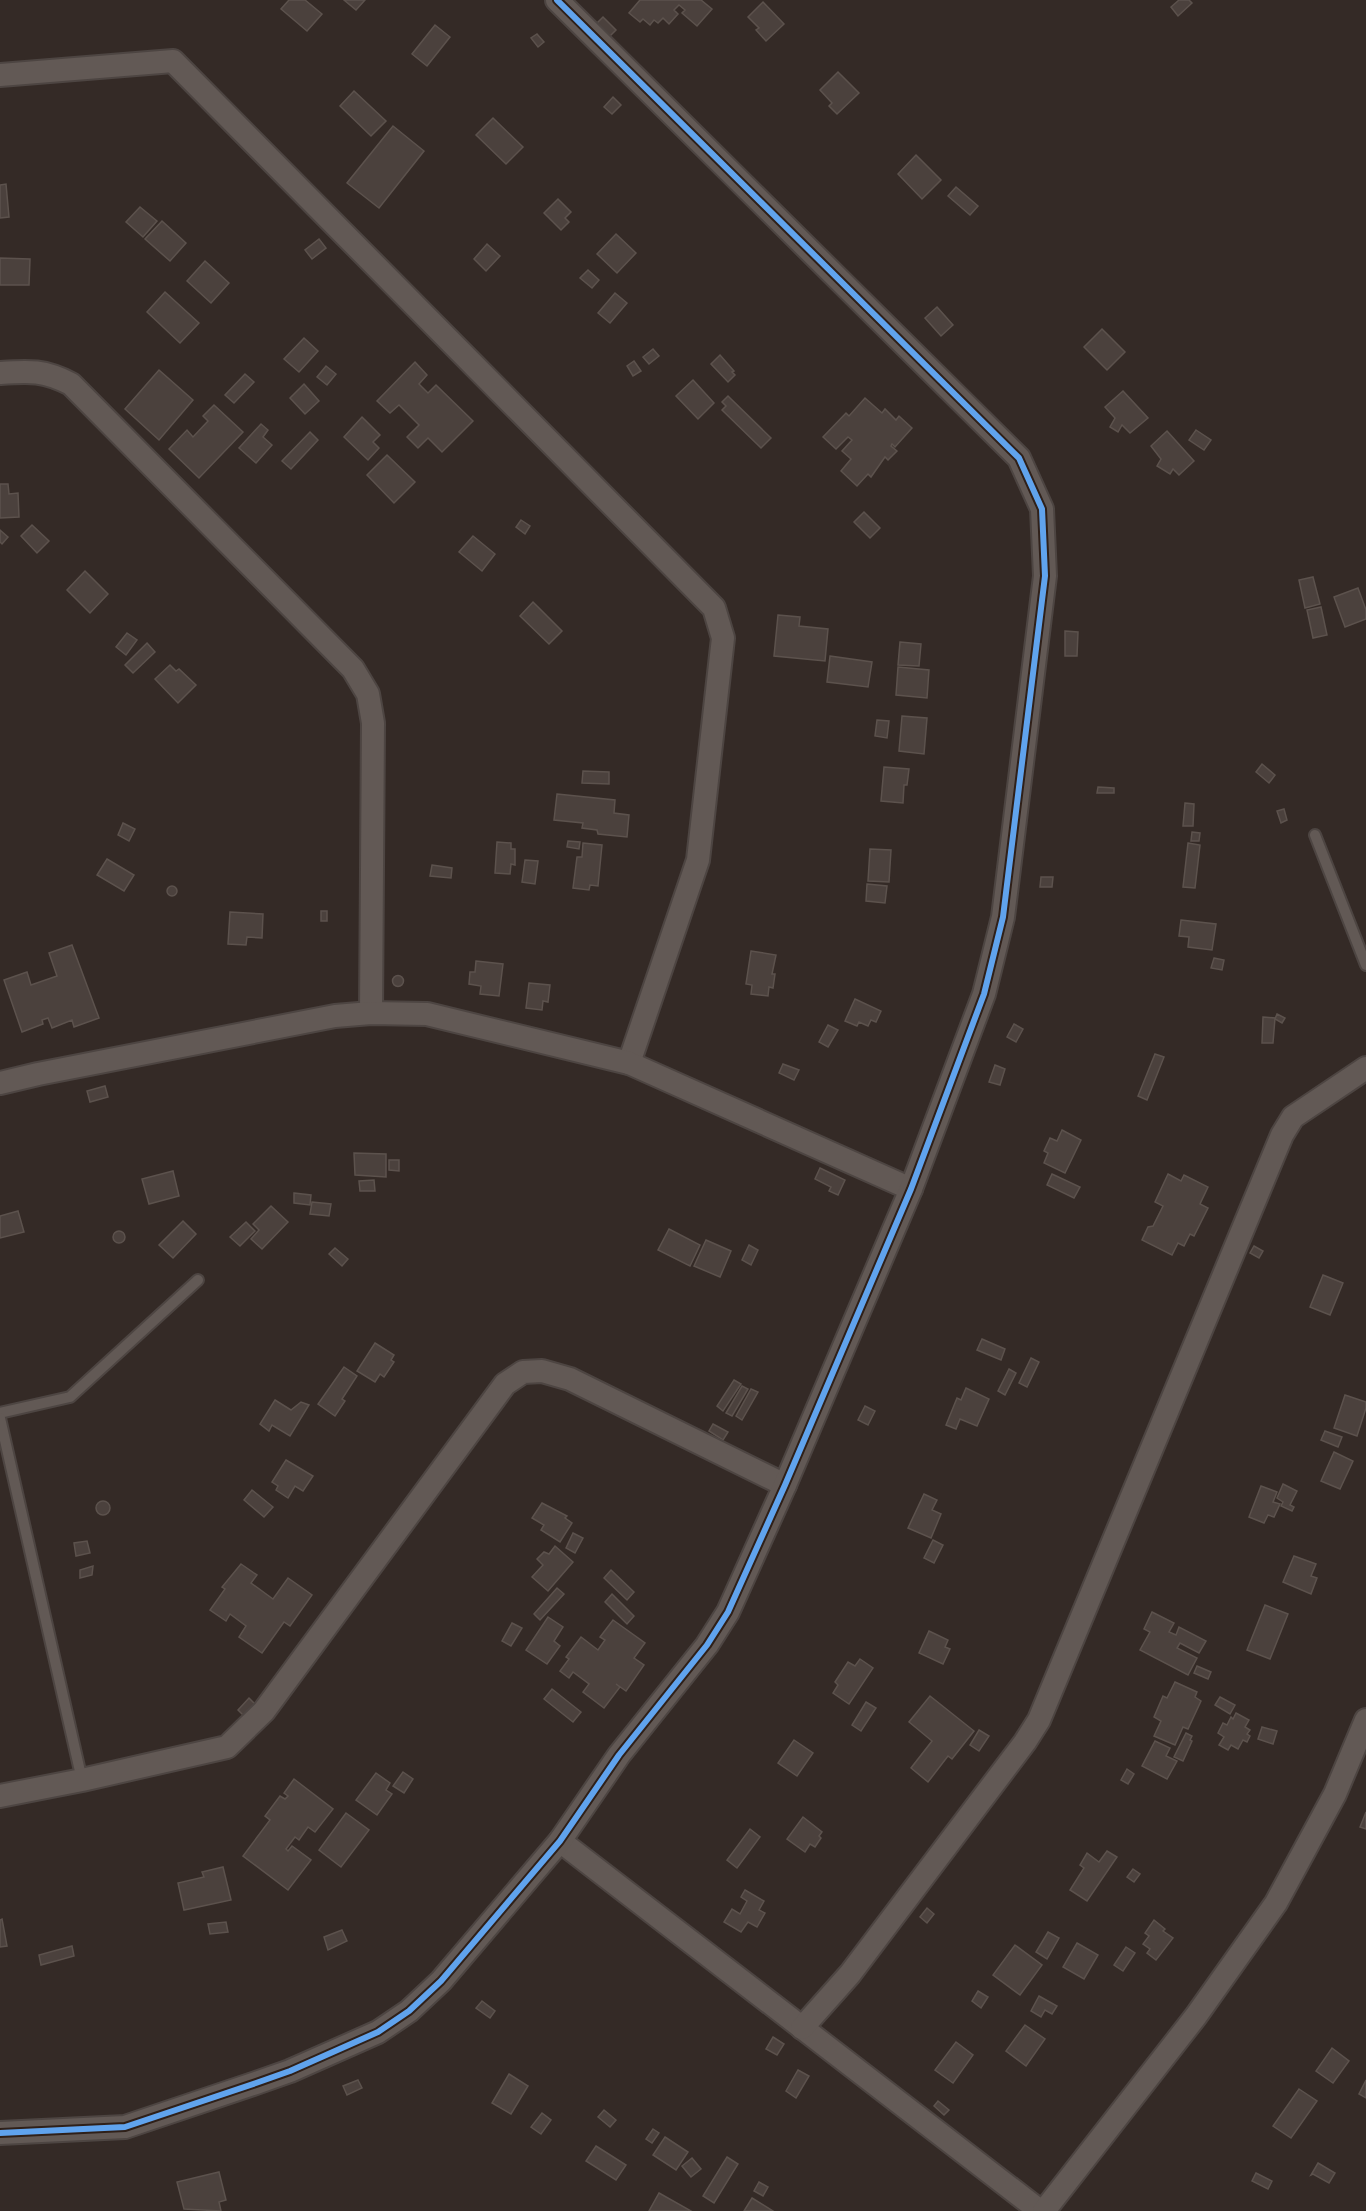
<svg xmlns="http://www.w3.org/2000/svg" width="1366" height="2211" viewBox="0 0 1366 2211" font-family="'Titillium Web',sans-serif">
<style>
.building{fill:#4b413d;stroke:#5c524d;stroke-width:1.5}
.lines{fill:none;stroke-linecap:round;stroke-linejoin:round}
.service-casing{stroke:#4d4542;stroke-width:14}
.minor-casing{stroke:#4d4542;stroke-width:26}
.service{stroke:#625955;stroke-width:10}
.minor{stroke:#625955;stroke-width:22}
.cycleway-casing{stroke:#2f2019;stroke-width:10}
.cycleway{stroke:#60a3ed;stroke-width:6}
</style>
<rect width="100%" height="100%" fill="#342a26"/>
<g class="building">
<path d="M289,0H305L322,14L307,31L281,9Z"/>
<path d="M344,0H365L356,10Z"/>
<path d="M640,0H701L712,9L697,26L682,13L685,10L679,5L674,10L678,14L669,24L663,18L658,23L654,20L650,25L643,19L640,22L629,13Z"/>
<path d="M1179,0H1189L1192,3L1178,16L1171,7Z"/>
<path d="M763,2L784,24L766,41L756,30L759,28L748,17Z"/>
<path d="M603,17L616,30L609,37L596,24Z"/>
<path d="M435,25L450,37L427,66L412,54Z"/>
<path d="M537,34L544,42L538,47L531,38Z"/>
<path d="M838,72L859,93L837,114L829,106L832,103L820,90Z"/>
<path d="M354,91L386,121L371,136L340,106Z"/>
<path d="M613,97L621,105L612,114L604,107Z"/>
<path d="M493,118L523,147L506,164L476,135Z"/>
<path d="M393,126L424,151L379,208L347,183Z"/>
<path d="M916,155L941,180L922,199L898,174Z"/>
<path d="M6,184L9,217L0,218V185Z"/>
<path d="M956,187L978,206L970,215L948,196Z"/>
<path d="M558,199L571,212L565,218L569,222L561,230L544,213Z"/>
<path d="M140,207L157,221L143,237L126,222Z"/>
<path d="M162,221L186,243L170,261L145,239Z"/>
<path d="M616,234L636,253L617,273L597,254Z"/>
<path d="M319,239L326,248L312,259L305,250Z"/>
<path d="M487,244L500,256L486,271L474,259Z"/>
<path d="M0,258L30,259L29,285H0Z"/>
<path d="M205,261L229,283L211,303L187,281Z"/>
<path d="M588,270L599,280L592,288L580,278Z"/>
<path d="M165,292L199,323L180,343L147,312Z"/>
<path d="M615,293L627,303L610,323L598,313Z"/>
<path d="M937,307L953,325L941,336L925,318Z"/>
<path d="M1102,329L1125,352L1107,370L1084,347Z"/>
<path d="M304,338L318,351L299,372L284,359Z"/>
<path d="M653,349L659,356L649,364L643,357Z"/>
<path d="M720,355L734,371L732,372L735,375L728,382L711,364Z"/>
<path d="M634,361L641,371L633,376L627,366Z"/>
<path d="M415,362L427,375L419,384L428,393L436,385L473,421L442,452L428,438L418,448L407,437L419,425L399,405L390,413L377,401Z"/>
<path d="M326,366L336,374L327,385L317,377Z"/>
<path d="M159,370L193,400L159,440L125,409Z"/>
<path d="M245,374L254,382L234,403L225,395Z"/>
<path d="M693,380L714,403L698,419L676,396Z"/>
<path d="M304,384L319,401L305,414L290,398Z"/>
<path d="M1123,391L1148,418L1130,433L1122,425L1118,432L1110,427L1115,418L1105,407Z"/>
<path d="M728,396L771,438L761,448L722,410L726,406L722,402Z"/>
<path d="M865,398L882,413L885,409L896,420L899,416L912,428L895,447L892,444L891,446L897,451L888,460L885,457L871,477L868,474L857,486L841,471L851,459L842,451L852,440L848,437L836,449L823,437L846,413L849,416Z"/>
<path d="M214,405L243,432L199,478L169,449L187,430L193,437L208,421L203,416Z"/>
<path d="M362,417L380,435L373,442L379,448L368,460L344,437Z"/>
<path d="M261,424L268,430L263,437L272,445L256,463L239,448Z"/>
<path d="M1196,430L1211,440L1204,450L1189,440Z"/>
<path d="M1167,431L1194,461L1179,475L1173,469L1170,474L1157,466L1161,459L1151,446Z"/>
<path d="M310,432L318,440L291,469L282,461Z"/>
<path d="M387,455L415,482L394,503L367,475Z"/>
<path d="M0,484H8L9,494L18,493L19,517L0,518Z"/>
<path d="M864,512L880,528L870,538L854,522Z"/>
<path d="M521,520L530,526L525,534L516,527Z"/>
<path d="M32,525L49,541L37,553L21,536Z"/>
<path d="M0,530L8,537L2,544L0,542Z"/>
<path d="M473,536L495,554L482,571L459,552Z"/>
<path d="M85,571L108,594L90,613L67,590Z"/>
<path d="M1313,577L1320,604L1305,608L1299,580Z"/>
<path d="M1358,588L1366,610V619L1345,627L1334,597Z"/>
<path d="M533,602L562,631L549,644L520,616Z"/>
<path d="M1321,607L1327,635L1313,638L1307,610Z"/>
<path d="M778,615L800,617L799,626L828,629L825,661L774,656Z"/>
<path d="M1065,631L1078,632L1077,656H1065Z"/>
<path d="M127,633L137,640L126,655L116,647Z"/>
<path d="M900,642L921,644L919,666L898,665Z"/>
<path d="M147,643L155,652L133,673L125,665Z"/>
<path d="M830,656L872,662L868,687L827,682Z"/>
<path d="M170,665L176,671L179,669L196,685L178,703L155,679Z"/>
<path d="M898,667L929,670L927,698L896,695Z"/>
<path d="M902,716L927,718L924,754L899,751Z"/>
<path d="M877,720L889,721L887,738L875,736Z"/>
<path d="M1262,764L1275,775L1269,783L1256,772Z"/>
<path d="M884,767L909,769L907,785H904L903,803L881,801Z"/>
<path d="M583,771L609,772V784L582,783Z"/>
<path d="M1098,787L1114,788V793H1097Z"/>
<path d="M557,794L615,800L614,813L629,815L627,837L598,834L597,830L582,828L583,823L554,820Z"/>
<path d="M1185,803L1194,804L1193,826H1183Z"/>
<path d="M1284,809L1287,820L1281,823L1277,811Z"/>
<path d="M123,823L135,829L129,841L118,835Z"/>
<path d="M1192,832L1200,833L1199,841H1191Z"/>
<path d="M568,841L580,842L579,849L567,847Z"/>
<path d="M497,842L511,843V849H515V865L511,864L510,874L495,873Z"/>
<path d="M583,843L602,845L598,886L590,885L589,890L573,888L577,857H582Z"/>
<path d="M1188,843L1200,845L1195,888L1183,887Z"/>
<path d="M870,849L891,850L889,882L868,881Z"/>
<path d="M107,859L134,875L124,891L97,875Z"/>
<path d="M525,860L538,861L535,884L522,882Z"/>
<path d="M432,865L452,868L451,878L430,876Z"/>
<path d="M1041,877H1053L1052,887H1040Z"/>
<path d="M867,884L887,886L885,903L866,901Z"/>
<circle cx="172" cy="891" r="5"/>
<rect x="321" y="911" width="6" height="10"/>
<path d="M230,912L263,914L262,938L247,937L246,945L228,944Z"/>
<path d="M1181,920L1216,924L1212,950L1188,947L1189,937L1179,936Z"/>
<path d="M72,945L99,1018L74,1027L72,1020L52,1028L48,1018L42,1020L43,1024L22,1032L4,980L27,972L31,985L57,976L49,953Z"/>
<path d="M751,951L776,955L772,974H775L773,988L769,987L768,996L751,994L752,985L746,984Z"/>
<path d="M1214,958L1224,960L1222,970L1211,968Z"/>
<path d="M476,961L503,964L499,996L480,994L481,986L469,984L470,972H475Z"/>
<circle cx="398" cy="981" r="5.5"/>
<path d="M529,983L550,985L548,1002L543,1001L542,1010L526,1008Z"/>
<path d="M855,999L881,1011L876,1022L871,1020L868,1026L859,1022L857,1026L845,1021Z"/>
<path d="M1277,1014L1285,1018L1282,1023L1275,1019Z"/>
<path d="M1263,1017L1275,1018L1273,1043H1262Z"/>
<path d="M1014,1024L1023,1029L1016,1042L1007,1037Z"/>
<path d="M828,1025L838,1030L828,1047L819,1042Z"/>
<path d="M1155,1054L1164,1057L1147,1100L1138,1096Z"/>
<path d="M783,1064L799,1070L794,1080L779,1073Z"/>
<path d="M995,1065L1005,1069L1000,1085L989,1082Z"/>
<path d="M105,1086L108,1097L90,1102L87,1091Z"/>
<path d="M1062,1130L1081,1140L1065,1173L1044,1163L1048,1153L1044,1151L1050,1138L1057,1141Z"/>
<path d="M354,1153L386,1154V1177L355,1175Z"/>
<path d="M389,1160H399V1171L389,1170Z"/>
<path d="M820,1168L845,1180L838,1195L829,1191L831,1187L815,1179Z"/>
<path d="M173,1171L179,1196L149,1204L142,1179Z"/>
<path d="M1052,1174L1080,1187L1074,1198L1047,1185Z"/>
<path d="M1168,1174L1181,1181L1184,1175L1208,1187L1200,1204L1208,1208L1194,1236L1190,1234L1184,1246L1178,1243L1172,1255L1142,1240L1148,1227L1153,1226L1163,1206L1155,1202Z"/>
<path d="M374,1180L375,1191H360L359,1181Z"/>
<path d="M294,1193L311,1195L310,1205L294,1203Z"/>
<path d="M312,1202L331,1204L329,1216L310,1214Z"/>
<path d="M271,1206L288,1222L262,1249L251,1239L259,1230L253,1224Z"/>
<path d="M18,1211L24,1232L0,1238V1216Z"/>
<path d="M183,1221L196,1234L173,1258L159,1245Z"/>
<path d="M246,1222L255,1231L240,1246L230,1237Z"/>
<path d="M669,1229L700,1245L690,1266L658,1250Z"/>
<circle cx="119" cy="1237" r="6"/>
<path d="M706,1240L731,1251L720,1277L694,1266Z"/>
<path d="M749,1245L758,1250L751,1265L742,1260Z"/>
<path d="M1254,1246L1263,1251L1259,1258L1250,1253Z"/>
<path d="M335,1248L348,1259L342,1266L329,1254Z"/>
<path d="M1323,1275L1343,1283L1330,1315L1310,1307Z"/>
<path d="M982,1339L1005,1349L1001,1360L977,1350Z"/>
<path d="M375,1343L394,1355L391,1360L394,1362L384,1377L380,1374L375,1382L357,1371Z"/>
<path d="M1031,1358L1039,1362L1027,1387L1019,1383Z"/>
<path d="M344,1367L357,1376L342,1399L345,1401L335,1416L318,1404Z"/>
<path d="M1009,1369L1016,1373L1005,1395L998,1391Z"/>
<path d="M734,1380L741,1384L723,1411L717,1406Z"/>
<path d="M742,1386L748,1389L732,1416L726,1413Z"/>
<path d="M966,1388L989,1399L977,1426L960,1419L956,1429L946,1425L957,1398L961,1400Z"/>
<path d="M751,1389L758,1392L742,1420L736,1416Z"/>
<path d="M1345,1395L1366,1402V1408L1357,1436L1334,1428Z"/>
<path d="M275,1400L291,1410L301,1402L309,1405L290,1436L272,1425L269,1431L260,1424Z"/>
<path d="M865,1406L875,1411L868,1425L858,1420Z"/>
<path d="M713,1424L728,1432L723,1440L709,1431Z"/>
<path d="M1325,1431L1342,1437L1338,1447L1321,1440Z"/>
<path d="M1334,1452L1353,1461L1340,1489L1321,1481Z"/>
<path d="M286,1460L313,1476L303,1491L295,1486L288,1498L276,1490L278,1486L272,1482Z"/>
<path d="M1283,1484L1297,1491L1290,1505L1294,1507L1292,1511L1281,1506L1283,1502L1277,1498Z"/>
<path d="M1261,1486L1277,1492L1273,1502L1280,1504L1274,1517L1268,1515L1264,1523L1249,1517Z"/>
<path d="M252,1490L273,1507L264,1517L244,1500Z"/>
<path d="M924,1494L937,1500L932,1510L941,1514L931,1538L908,1528Z"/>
<circle cx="103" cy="1508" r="7"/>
<path d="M542,1503L567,1516L565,1518L572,1523L560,1542L541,1530L544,1525L532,1518Z"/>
<path d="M573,1533L583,1538L575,1553L566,1548Z"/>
<path d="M933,1540L943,1545L934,1563L924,1558Z"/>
<path d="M87,1541L90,1553L76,1556L74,1543Z"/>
<path d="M555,1546L573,1562L548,1591L532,1577L543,1565L537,1559L544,1552L549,1554Z"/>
<path d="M1294,1556L1316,1564L1311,1576L1317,1578L1311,1594L1283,1582Z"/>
<path d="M241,1564L257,1575L251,1583L273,1599L288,1578L312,1595L290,1626L284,1622L262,1653L239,1637L246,1626L230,1614L226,1621L210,1610L225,1589L222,1587Z"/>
<path d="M93,1566L92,1575L80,1578V1570Z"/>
<path d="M611,1570L634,1592L627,1600L604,1578Z"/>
<path d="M557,1588L564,1594L540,1620L534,1614Z"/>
<path d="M612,1594L634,1616L627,1624L605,1602Z"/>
<path d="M1265,1605L1288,1614L1270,1659L1247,1650Z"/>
<path d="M1152,1612L1174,1623L1169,1632L1176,1635L1179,1627L1206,1641L1199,1653L1180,1643L1177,1648L1197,1658L1188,1675L1140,1650L1150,1632L1144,1629Z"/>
<path d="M548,1617L563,1627L554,1641L560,1646L547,1664L526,1650Z"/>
<path d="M613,1620L645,1643L634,1658L644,1665L626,1691L616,1684L620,1687L604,1708L583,1692L589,1684L573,1672L569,1678L560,1671L569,1659L566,1657L581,1637L598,1650L605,1640L600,1637Z"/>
<path d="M512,1623L522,1628L511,1646L502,1641Z"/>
<path d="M929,1631L948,1640L945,1647L950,1649L943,1664L919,1653Z"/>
<path d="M860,1659L873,1668L849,1704L833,1693L838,1685L835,1682L848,1662L855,1666Z"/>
<path d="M1197,1666L1211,1672L1208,1679L1194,1673Z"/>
<path d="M1175,1682L1197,1692L1195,1697L1201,1701L1188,1729L1183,1727L1175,1745L1154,1736L1161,1721L1154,1717L1163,1696L1167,1698Z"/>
<path d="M552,1689L581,1712L573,1722L544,1699Z"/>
<path d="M930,1696L974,1731L952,1759L948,1756L928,1782L911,1768L932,1741L909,1722Z"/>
<path d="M1220,1697L1235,1705L1230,1714L1215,1705Z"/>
<path d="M249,1698L256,1705L245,1717L238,1710Z"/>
<path d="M866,1702L876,1708L861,1731L852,1725Z"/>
<path d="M1236,1713L1249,1720L1245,1727L1250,1730L1247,1734L1250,1736L1247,1742L1243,1740L1238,1749L1231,1745L1228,1750L1219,1745L1224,1737L1218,1733L1223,1723L1227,1725L1231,1717L1233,1719Z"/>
<path d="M1262,1727L1277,1731L1273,1744L1258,1739Z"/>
<path d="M979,1730L989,1736L979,1751L970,1745Z"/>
<path d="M1186,1733L1192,1736L1190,1740L1192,1741L1183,1761L1174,1757Z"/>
<path d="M794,1740L813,1753L797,1776L778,1763Z"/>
<path d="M1155,1741L1170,1748L1166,1756L1177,1761L1167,1779L1142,1766Z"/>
<path d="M1127,1769L1134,1774L1128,1784L1121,1780Z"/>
<path d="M403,1772L413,1779L404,1793L393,1786Z"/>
<path d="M376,1773L390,1783L386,1790L392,1794L377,1815L356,1800Z"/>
<path d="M294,1779L333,1809L315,1832L308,1827L299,1840L295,1837L286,1849L288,1851L292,1846L311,1860L288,1890L243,1856L270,1820L265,1816L280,1796L285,1799L288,1796L284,1793Z"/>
<path d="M1366,1812V1829L1360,1827Z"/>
<path d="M346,1813L369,1830L341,1867L319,1850Z"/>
<path d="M803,1817L822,1832L819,1836L821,1838L815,1847L810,1844L805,1852L787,1839Z"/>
<path d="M750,1829L760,1837L737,1868L727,1860Z"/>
<path d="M1107,1851L1117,1857L1087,1901L1070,1890L1084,1868L1080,1865L1087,1853L1099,1862Z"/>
<path d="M223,1867L231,1900L184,1910L178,1883L204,1877L202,1872Z"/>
<path d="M1133,1869L1140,1874L1134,1882L1127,1877Z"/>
<path d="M745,1890L764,1901L759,1910L765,1913L757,1927L748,1922L741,1932L724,1922L732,1909L740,1914L747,1901L741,1897Z"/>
<path d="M927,1908L934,1914L927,1923L920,1917Z"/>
<path d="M2,1919L7,1946L0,1947V1920Z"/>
<path d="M1154,1920L1165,1929L1163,1931L1173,1938L1156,1960L1147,1953L1150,1949L1143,1944L1149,1936L1145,1933Z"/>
<path d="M226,1922L228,1932L210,1934L208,1924Z"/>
<path d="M342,1930L347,1941L328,1950L324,1937Z"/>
<path d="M1048,1932L1059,1938L1047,1959L1036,1952Z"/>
<path d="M1077,1943L1098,1955L1084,1979L1063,1967Z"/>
<path d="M1015,1945L1042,1965L1020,1995L993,1975Z"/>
<path d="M72,1946L74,1956L41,1965L39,1955Z"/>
<path d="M1126,1947L1135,1953L1123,1971L1114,1965Z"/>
<path d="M978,1991L988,1997L981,2008L972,2001Z"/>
<path d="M1039,1996L1057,2006L1052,2014L1045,2010L1041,2017L1031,2011Z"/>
<path d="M482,2001L495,2011L490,2018L476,2008Z"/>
<path d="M1025,2025L1045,2039L1026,2066L1006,2051Z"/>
<path d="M773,2037L784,2044L777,2055L766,2049Z"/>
<path d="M956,2042L973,2055L953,2083L935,2070Z"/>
<path d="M1332,2048L1349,2061L1333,2083L1316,2071Z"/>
<path d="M798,2070L809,2076L796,2098L786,2091Z"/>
<path d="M509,2074L528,2086L511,2114L492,2103Z"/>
<path d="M358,2080L362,2088L347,2095L343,2086Z"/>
<path d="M1366,2080V2098L1359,2094Z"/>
<path d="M1299,2089L1317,2101L1291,2138L1273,2126Z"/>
<path d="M938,2101L949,2110L944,2115L934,2106Z"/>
<path d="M604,2110L616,2120L610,2127L598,2117Z"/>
<path d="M542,2113L551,2120L541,2134L531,2127Z"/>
<path d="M653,2129L659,2133L652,2143L646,2139Z"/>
<path d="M665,2137L688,2152L676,2170L653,2155Z"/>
<path d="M596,2146L626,2165L616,2180L586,2161Z"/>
<path d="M727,2157L738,2164L714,2203L703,2196Z"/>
<path d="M692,2158L701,2169L691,2177L682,2166Z"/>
<path d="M1318,2163L1335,2173L1329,2183L1313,2174L1311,2175Z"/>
<path d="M219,2172L226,2200L219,2202L221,2211L184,2209L177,2182Z"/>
<path d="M1256,2173L1272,2181L1268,2189L1252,2181Z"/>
<path d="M759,2182L768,2187L763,2196L754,2191Z"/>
<path d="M659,2193L691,2211H649Z"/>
<path d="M752,2198L773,2211H744Z"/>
</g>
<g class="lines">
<defs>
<g id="service">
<path d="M1315,835L1366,965"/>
<path d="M0,1413L70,1397L198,1280"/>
<path d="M0,1418L82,1780"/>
</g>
<g id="minor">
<path d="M0,75L173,61L714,608L723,638L698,860L629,1063"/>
<path d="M0,373C30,371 44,370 71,384L353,669L368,694L373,723L371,1013"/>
<path d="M0,1083L38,1074L335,1016L371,1013L427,1014L629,1063L911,1189"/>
<path d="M0,1796L82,1780L227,1747L264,1711L505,1384L523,1372L542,1371L570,1379L785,1485"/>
<path d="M560,1841L1040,2211"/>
<path d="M802,2028L850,1974L1025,1742L1039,1720L1282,1135L1293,1117L1366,1068"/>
<path d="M0,2133L125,2127L256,2083L290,2071L378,2032L409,2011L441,1981L560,1841L619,1755L707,1645L728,1612L785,1485L911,1189L984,994L1003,917L1045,576L1042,509L1019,458L557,0"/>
<path d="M1044,2211L1196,2016L1276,1903L1335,1794L1366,1720"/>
</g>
</defs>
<use href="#service" class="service-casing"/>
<use href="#minor" class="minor-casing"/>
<use href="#service" class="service"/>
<use href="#minor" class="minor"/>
<defs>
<path id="cycleway" d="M0,2133L125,2127L256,2083L290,2071L378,2032L409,2011L441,1981L560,1841L619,1755L707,1645L728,1612L785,1485L911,1189L984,994L1003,917L1045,576L1042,509L1019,458L557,0"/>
</defs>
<use href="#cycleway" class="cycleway-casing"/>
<use href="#cycleway" class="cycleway"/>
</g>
</svg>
